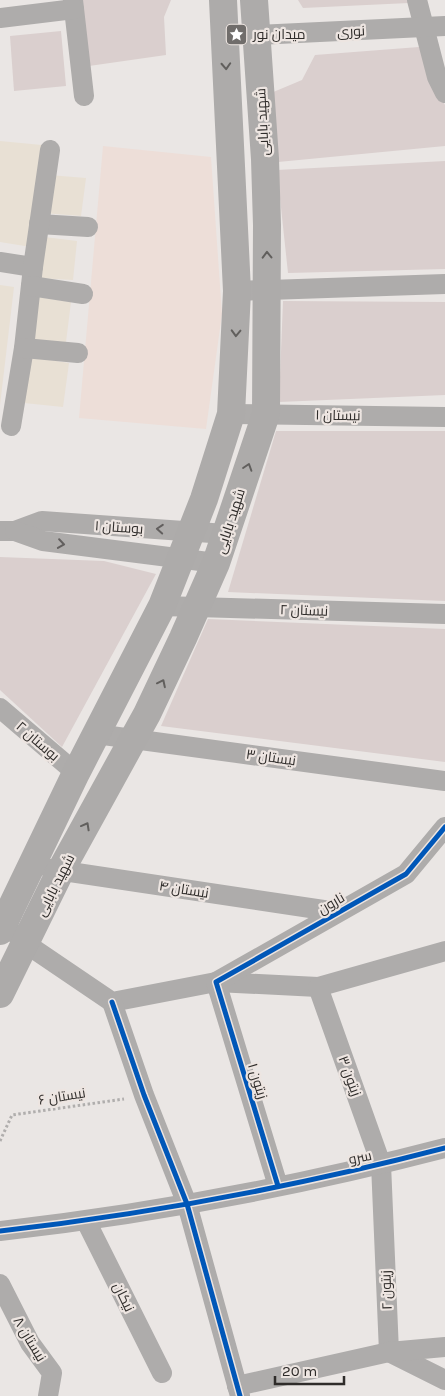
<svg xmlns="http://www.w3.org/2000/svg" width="445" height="1396" viewBox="0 0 445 1396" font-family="Karla,Cairo,sans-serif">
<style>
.commercial{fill:#e8e0d4}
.education{fill:#edded8}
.building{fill:#dacfce}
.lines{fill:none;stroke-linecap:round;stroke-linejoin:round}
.path{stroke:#b0aead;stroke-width:3;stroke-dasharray:2.5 2.5;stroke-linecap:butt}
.minor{stroke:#aeacab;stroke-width:20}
.secondary{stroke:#adabaa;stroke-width:28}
.cycleway-casing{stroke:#ede5e1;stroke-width:8}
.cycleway{stroke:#0057b8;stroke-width:5}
.oneway{stroke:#615f5d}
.oneway2{stroke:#625f5e}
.labels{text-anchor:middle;stroke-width:4.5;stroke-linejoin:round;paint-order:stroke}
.street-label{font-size:14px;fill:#2f2c2a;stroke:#ede5e1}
.poi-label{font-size:14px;fill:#2f2c2a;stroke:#ede5e1;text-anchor:start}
</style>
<rect width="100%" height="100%" fill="#eae6e4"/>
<g class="commercial">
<path d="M0,141L42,145L31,247L0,242Z"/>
<path d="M49,175L86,178L81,216L43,213Z"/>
<path d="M44,237L77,241L73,280L38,278Z"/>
<path d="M0,285L14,287L0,405Z"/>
<path d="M38,297L71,302L66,342L31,340Z"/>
<path d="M30,357L69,363L63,407L24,403Z"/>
</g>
<path class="education" d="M103,146L211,157L222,314L206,429L79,418Z"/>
<g class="building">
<path d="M81,0H171L164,17L166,55L89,66Z"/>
<path d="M298,0H409V3L303,8Z"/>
<path d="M61,31L66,86L14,91L10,36Z"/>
<path d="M419,47L445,105V146L278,162L271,93L302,80L315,55Z"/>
<path d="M445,161V269L288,273L277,170Z"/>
<path d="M283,301L445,302V395L279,402Z"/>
<path d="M276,431H445V601L228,592Z"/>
<path d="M0,557L104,561L156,574L62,747L0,690Z"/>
<path d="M208,619L445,629V762L161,726Z"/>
</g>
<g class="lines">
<path class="path" d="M0,1141L12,1115L124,1099"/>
<g class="minor">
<path d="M73,0L84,96"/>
<path d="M417,0L437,77L445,93"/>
<path d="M0,18L74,9"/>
<path d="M257,35L445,26"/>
<path d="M39,224L88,227"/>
<path d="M0,262L33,267L24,348L11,426"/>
<path d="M33,267L50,150"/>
<path d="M31,286L83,294"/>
<path d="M237,291L445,284"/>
<path d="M24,348L78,353"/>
<path d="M231,414L445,417"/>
<path d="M0,531H15L42,521L226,534"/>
<path d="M15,531L43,541L216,563"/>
<path d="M162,606L445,614"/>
<path d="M0,708L76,773"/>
<path d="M96,734L445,781"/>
<path d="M50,869L337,912"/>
<path d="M16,934L25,943L112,1002L216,982L318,987L445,951"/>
<path d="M318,987L381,1164L389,1352L445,1380"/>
<path d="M112,1002L144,1095L187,1204L240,1396"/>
<path d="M278,1186L216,982L406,874L445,827"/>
<path d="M86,1221L162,1373"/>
<path d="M0,1231C150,1214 299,1186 445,1148"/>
<path d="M0,1284L30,1343L52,1373L48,1396"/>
<path d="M237,1386L389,1352L445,1347"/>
</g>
<g class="secondary">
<path d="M0,931L76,773L162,606L204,499L231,414L237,291L223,0"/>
<path d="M0,994L61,870L147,714L183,638L216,563L266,414L267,225L265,159L254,0"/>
</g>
<defs>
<g id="cycleway">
<path d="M112,1002L144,1095L187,1204L240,1396"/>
<path d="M278,1186L216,982L406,874L445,827"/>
<path d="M0,1231C150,1214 299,1186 445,1148"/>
</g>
</defs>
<use href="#cycleway" class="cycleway-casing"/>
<use href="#cycleway" class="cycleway"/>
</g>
<defs><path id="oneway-chevron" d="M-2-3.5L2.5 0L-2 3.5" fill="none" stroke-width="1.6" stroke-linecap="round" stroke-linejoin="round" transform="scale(1.25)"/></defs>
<g class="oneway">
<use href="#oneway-chevron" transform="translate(226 66) rotate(87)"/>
<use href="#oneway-chevron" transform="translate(267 255) rotate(-91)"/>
<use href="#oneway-chevron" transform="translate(236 333) rotate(92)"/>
<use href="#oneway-chevron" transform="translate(248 467) rotate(-72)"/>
<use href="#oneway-chevron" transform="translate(162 683) rotate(-64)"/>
<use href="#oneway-chevron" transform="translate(86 826) rotate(-61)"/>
</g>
<g class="oneway2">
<use href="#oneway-chevron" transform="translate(160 529) rotate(-176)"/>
<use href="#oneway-chevron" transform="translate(61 544) rotate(8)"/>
</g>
<defs>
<symbol id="sight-square" viewBox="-11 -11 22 22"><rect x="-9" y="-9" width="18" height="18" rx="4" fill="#706d6b" stroke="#ede5e1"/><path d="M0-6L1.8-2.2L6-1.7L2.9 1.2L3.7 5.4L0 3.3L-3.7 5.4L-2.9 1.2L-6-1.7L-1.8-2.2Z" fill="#fff"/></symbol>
</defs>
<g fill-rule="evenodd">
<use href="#sight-square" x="224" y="22" width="25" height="25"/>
</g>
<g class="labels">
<g class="street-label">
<text transform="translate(351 31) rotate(-3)" y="5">نوری</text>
<text transform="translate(262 122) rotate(-93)" y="5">شهید بابایی</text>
<text transform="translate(338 415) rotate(1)" y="5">نیستان ۱</text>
<text transform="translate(230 521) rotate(-72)" y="5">شهید بابایی</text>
<text transform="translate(119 527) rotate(4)" y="5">بوستان ۱</text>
<text transform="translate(304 610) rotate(2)" y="5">نیستان ۲</text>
<text transform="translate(38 741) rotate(41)" y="5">بوستان ۲</text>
<text transform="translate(271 757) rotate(8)" y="5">نیستان ۳</text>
<text transform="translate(55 885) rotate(-63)" y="5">شهید بابایی</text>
<text transform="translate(184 889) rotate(9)" y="5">نیستان ۴</text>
<text transform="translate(331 903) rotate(-30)" y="5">نارون</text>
<text transform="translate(350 1076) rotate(70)" y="5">زیتون ۳</text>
<text transform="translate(258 1081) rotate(73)" y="5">زیتون ۱</text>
<text transform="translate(62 1096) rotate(-9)" y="5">نیستان ۶</text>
<text transform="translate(360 1157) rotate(-12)" y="5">سرو</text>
<text transform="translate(386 1290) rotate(-92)" y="5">زیتون ۲</text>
<text transform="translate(124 1297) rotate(64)" y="5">نیکان</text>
<text transform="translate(30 1339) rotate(59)" y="5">نیستان ۸</text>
</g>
<g class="poi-label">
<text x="253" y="39">میدان نور</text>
</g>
</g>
<path d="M275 1376v8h69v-8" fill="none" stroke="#2f2c2a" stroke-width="2.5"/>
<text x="282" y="1376" font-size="15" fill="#2f2c2a" stroke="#ede5e1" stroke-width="4" paint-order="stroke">20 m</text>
</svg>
